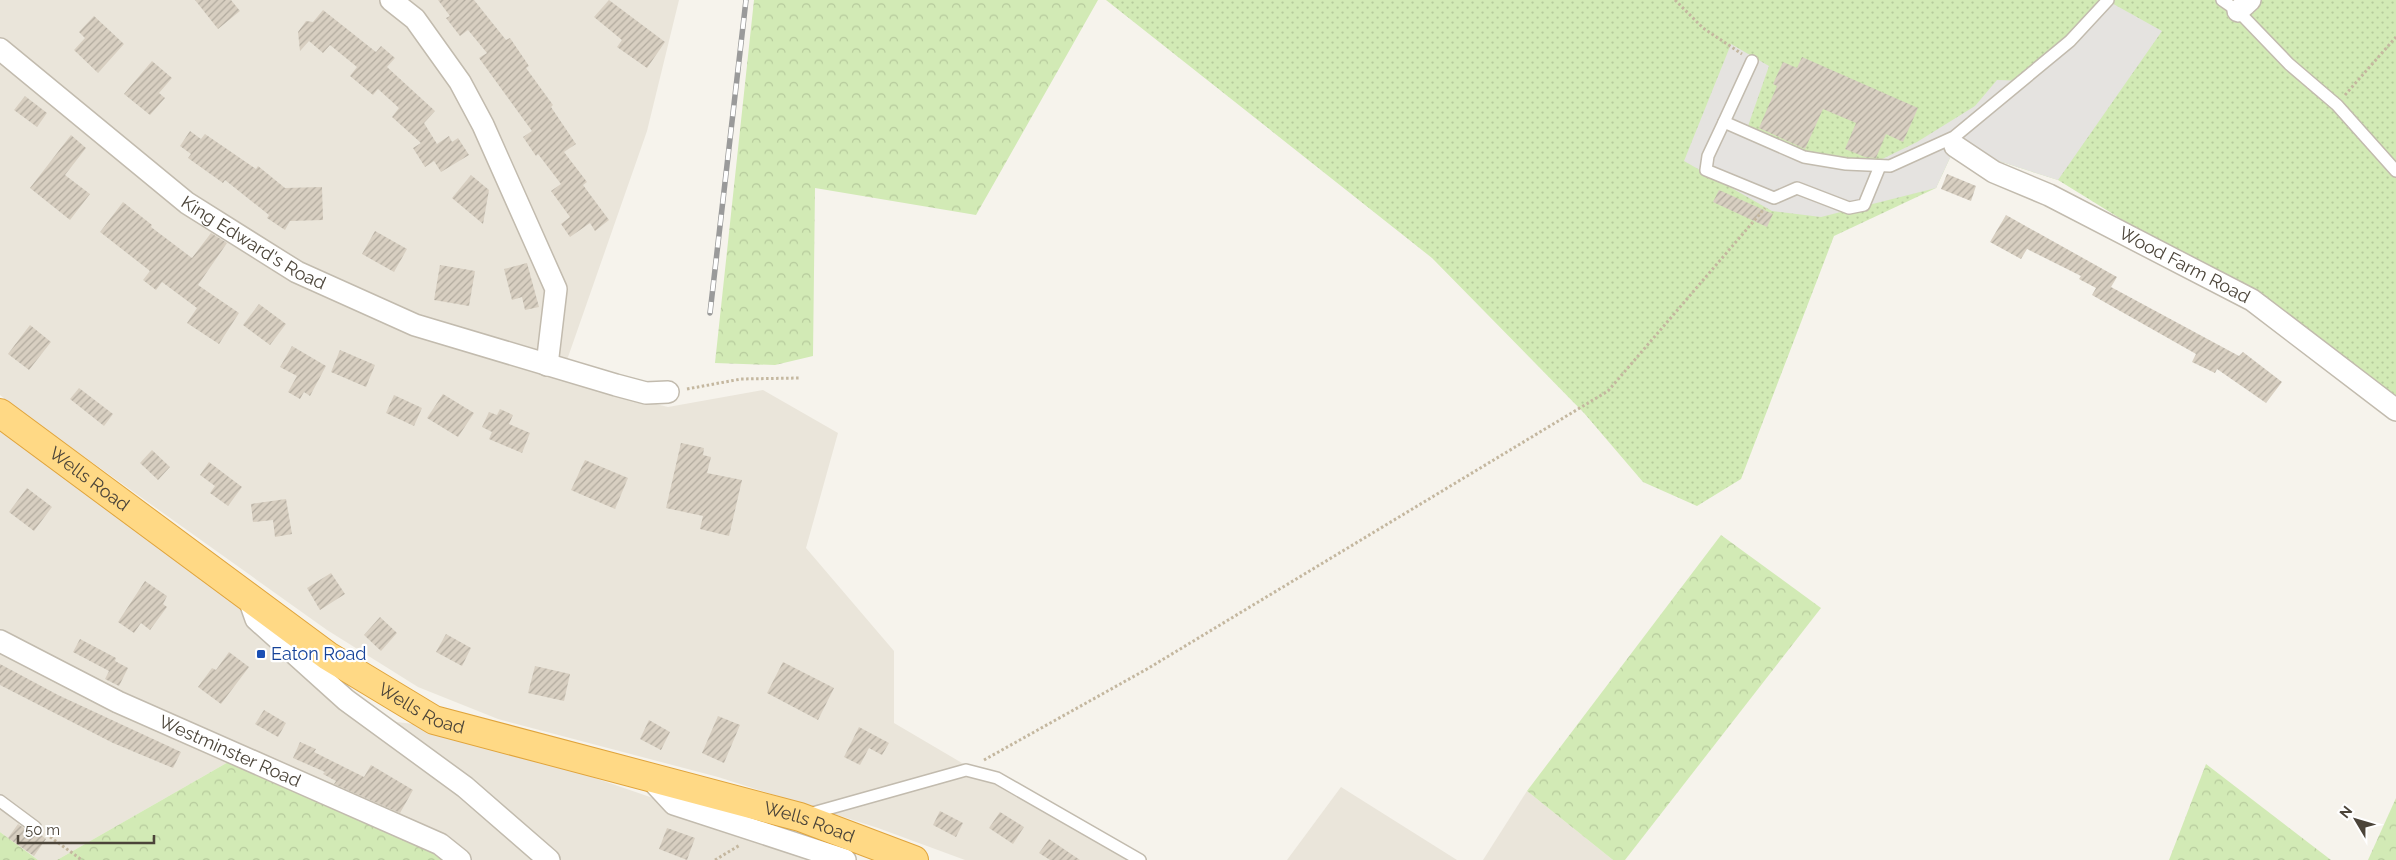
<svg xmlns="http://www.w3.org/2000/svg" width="2396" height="860" viewBox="0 0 2396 860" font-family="Raleway,sans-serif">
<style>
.residential{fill:#eae5da}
.grass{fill:url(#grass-dots)}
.forest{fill:url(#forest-crowns)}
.parking{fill:#e5e3e0}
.building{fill:url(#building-hatch)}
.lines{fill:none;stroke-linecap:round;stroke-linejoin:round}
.service-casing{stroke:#c2bbae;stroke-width:14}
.minor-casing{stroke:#c2bbae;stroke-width:24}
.trunk-casing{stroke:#e0a43c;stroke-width:30}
.path{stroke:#c4b79f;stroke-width:3;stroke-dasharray:2.5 2.5;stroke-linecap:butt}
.service{stroke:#fff;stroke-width:11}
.minor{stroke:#fff;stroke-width:21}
.trunk{stroke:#ffd985;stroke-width:28}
.rail-casing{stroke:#9a9a9a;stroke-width:5.5}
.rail{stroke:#fff;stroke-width:4;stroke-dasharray:11;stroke-linecap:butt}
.transit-dot{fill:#1a4fb4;stroke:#fff;stroke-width:2}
.labels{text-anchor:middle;stroke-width:4.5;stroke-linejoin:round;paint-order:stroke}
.street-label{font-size:18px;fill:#4b4439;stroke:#fff}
.transit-label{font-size:18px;fill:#164399;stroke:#fff;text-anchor:start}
</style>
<defs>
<pattern id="grass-dots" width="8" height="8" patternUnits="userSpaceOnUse" patternTransform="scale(1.25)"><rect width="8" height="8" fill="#d2eab5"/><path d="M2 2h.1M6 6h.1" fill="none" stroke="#b6ca9c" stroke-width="1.8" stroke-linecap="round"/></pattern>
<pattern id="forest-crowns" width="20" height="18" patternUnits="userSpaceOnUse" patternTransform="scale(1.25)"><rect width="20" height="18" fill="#d2eab5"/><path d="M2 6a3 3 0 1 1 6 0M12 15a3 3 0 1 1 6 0" fill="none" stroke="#b6ca9c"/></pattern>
<pattern id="building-hatch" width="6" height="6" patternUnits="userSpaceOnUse" patternTransform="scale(1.25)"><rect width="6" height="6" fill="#d8cfc1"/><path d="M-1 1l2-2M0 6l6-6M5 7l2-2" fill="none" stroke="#b1aa9e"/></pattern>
</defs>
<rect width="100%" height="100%" fill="#f6f3ec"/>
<g class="residential">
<path d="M0,0H679L647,131L560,380L668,407L763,390L838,433L806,548L894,651V723L1127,860H965L878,828L718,777L498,719L418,687L327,630L23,413L0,395Z"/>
<path d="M0,429L235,601L256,632L365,718L445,728L502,741L592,777L833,860H458L237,757L57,860H38L0,832Z"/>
<path d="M1341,787L1457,860H1287Z"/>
<path d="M1527,791L1613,860H1483Z"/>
</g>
<path class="grass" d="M1106,0H2396V402L2189,261L2058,180L1955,147L1936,188L1834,236L1741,479L1697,506L1643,482L1584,413L1432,258Z"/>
<g class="forest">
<path d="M754,0H1098L976,215L815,188L813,356L775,365L715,363Z"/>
<path d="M1721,535L1821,608L1625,860H1613L1527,791Z"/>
<path d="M237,757L457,860H57Z"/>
<path d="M2206,764L2331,860H2169Z"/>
<path d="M2396,798V860H2368Z"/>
<path d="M0,832L38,860H0Z"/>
</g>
<path class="parking" d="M2108,1L2162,31L2058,180L1955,147L1936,188L1821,217L1772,211L1684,161L1731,44L1769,66L1747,129L1809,157L1823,154L1874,163L1917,142L1975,106L1997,80L2031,81Z"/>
<g class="building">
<path d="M195,0H231L240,11L218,29Z"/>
<path d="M438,0H474L506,40L510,38L529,66L526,68L553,105L551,107L576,144L564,152L587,182L583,185L609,220L595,231L590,223L570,237L561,224L570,217L551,191L561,184L538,154L536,156L523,137L532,131L479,58L487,53L468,30L460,36L446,18L450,16Z"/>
<path d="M609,0L665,42L647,68L617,47L622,40L594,17Z"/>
<path d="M323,10L376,52L381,46L395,58L387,67L435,111L424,123L437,144L449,136L452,142L458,138L469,155L441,172L434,161L425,167L413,148L421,143L392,117L399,108L378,89L373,95L350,76L357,67L330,45L323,53L309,41L300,51L298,32L306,21L313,22Z"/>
<path d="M94,16L124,44L98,73L74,50L85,38L79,32Z"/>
<path d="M1802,57L1918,108L1903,142L1886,134L1876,158L1865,157L1845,149L1856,123L1823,109L1805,149L1759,128L1777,86L1773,84L1783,62L1797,68Z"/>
<path d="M152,61L172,78L159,93L165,98L150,115L124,94Z"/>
<path d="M25,96L47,113L37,127L14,110Z"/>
<path d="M190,131L201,139L205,134L256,169L258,166L285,188L322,187L323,220L290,221L285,230L267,218L269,215L225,180L223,183L188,158L191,154L180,146Z"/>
<path d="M71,135L86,148L65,175L90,194L70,220L30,188Z"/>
<path d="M1947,174L1976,186L1971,201L1941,189Z"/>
<path d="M471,175L489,190L483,224L452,198Z"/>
<path d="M1719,190L1773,214L1767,227L1713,202Z"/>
<path d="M123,202L152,225L151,227L192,258L211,233L227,243L198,285L239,313L219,344L187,323L197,308L162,282L156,290L143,280L150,271L100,232Z"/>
<path d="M2006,215L2117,277L2111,287L2239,356L2243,352L2282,382L2266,403L2217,369L2215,373L2192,362L2196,354L2092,295L2096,288L2079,279L2081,276L2027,249L2021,259L1990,242Z"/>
<path d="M375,231L407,249L394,272L362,254Z"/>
<path d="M527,263L539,307L525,310L522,297L512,300L504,269Z"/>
<path d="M440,265L475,271L469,306L434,300Z"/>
<path d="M259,304L286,324L270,345L243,325Z"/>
<path d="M30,325L51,342L29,370L8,354Z"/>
<path d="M292,346L326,366L310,396L304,392L300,399L288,392L297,376L280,367Z"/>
<path d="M340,350L375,365L366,387L331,372Z"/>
<path d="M79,388L113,414L104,426L70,399Z"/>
<path d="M443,394L474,413L458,437L427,418Z"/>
<path d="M394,395L422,408L414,426L386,413Z"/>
<path d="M500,409L513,415L509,424L530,433L522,453L489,439L492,432L482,427L489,412L497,415Z"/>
<path d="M681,443L704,448L703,455L711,457L707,473L742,480L729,536L700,529L703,516L666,508Z"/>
<path d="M152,450L170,467L158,480L140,463Z"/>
<path d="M585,460L628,478L615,509L571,490Z"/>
<path d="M209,462L242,487L228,506L210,493L215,486L200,475Z"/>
<path d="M27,488L52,507L34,531L9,512Z"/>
<path d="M286,499L292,534L275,537L273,520L253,522L251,504Z"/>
<path d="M331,573L345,594L320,610L307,588Z"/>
<path d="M145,581L167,596L163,604L167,607L150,630L141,623L134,633L118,622Z"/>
<path d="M380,617L397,633L381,651L364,635Z"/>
<path d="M446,634L471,648L462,666L436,652Z"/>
<path d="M80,639L116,658L115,661L128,668L119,686L105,679L109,671L73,652Z"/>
<path d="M229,652L249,667L221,704L198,687L212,668L216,670Z"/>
<path d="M783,662L834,688L818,720L767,693Z"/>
<path d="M0,664L58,695L181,752L173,768L113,743L0,685Z"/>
<path d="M535,666L570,674L564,701L528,693Z"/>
<path d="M264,710L286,723L278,737L255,724Z"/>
<path d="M718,716L740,725L724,763L702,753Z"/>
<path d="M649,720L670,732L661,750L640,739Z"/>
<path d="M859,727L889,743L882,755L869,748L860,765L844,757Z"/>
<path d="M300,742L316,749L314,752L364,777L371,765L413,790L400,813L334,784L336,781L323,774L325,772L293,758Z"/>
<path d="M940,811L963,823L956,837L933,825Z"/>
<path d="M1000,812L1024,827L1013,844L989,828Z"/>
<path d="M18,824L31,833H39L46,839L34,856L8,838Z"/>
<path d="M667,828L695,838L687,860L659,849Z"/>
<path d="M1049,839L1080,860H1050L1039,853Z"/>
</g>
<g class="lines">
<defs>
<g id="service">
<path d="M2222,0L2238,11L2289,64L2337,105L2396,171"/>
<path d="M1752,61L1724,122L1804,157L1846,164L1890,166L1954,137L2070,41L2108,0"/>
<path d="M1724,122L1708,156L1706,170L1774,198L1797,188L1849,208L1864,205L1880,166"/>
<path d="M0,801L35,827"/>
<path d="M809,814L966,770L997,778L1140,860"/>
</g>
<g id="minor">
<path d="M391,0L415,19L460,82L483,125L556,289L547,365"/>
<path d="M2238,11L2250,0"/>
<path id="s1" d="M0,49L187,203L297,272L415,325L616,385L646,393L668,392"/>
<path id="s2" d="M1955,146L1994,172L2049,195L2252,300L2396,410"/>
<path d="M250,602L256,619L346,700L465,787L549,860"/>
<path id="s3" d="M0,641L118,702L440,844L460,860"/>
<path d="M649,777L674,804L845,860"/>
</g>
<g id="trunk">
<path id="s4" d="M0,413L328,656L434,720L800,817L914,860"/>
</g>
</defs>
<use href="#service" class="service-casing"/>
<use href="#minor" class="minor-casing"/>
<use href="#trunk" class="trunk-casing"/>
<g class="path">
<path d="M1675,0L1703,28L1742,54"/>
<path d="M2345,95L2396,37"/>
<path d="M687,389L741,379L800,378"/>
<path d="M984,760L1147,669L1608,391L1765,208"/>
<path d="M46,834L82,860"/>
<path d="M715,860L740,845"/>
</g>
<use href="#service" class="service"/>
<use href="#minor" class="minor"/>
<use href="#trunk" class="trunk"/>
<defs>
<path id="rail" d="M710,313L746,0"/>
</defs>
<use href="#rail" class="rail-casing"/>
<use href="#rail" class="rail"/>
</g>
<rect class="transit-dot" x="256" y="649" width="10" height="10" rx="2.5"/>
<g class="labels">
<g class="street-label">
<text dy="6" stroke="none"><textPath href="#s1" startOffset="320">King Edward's Road</textPath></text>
<text dy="6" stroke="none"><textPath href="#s2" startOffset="259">Wood Farm Road</textPath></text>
<text dy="6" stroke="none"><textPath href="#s4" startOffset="111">Wells Road</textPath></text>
<text dy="6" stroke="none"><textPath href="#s4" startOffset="516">Wells Road</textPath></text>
<text dy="6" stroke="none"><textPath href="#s3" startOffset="255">Westminster Road</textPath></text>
<text dy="6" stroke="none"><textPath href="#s4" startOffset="921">Wells Road</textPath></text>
</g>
<g class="transit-label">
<text x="271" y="660">Eaton Road</text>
</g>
</g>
<g transform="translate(2356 820) rotate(308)" stroke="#ffffff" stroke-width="4" paint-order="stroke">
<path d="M0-4L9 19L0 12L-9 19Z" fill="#4b4439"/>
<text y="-8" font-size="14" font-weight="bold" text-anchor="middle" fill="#4b4439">N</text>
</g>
<path d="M18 835v8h136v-8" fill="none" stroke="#4b4439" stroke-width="2.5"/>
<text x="25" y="835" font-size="15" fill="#4b4439" stroke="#ffffff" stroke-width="4" paint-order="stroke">50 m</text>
</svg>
